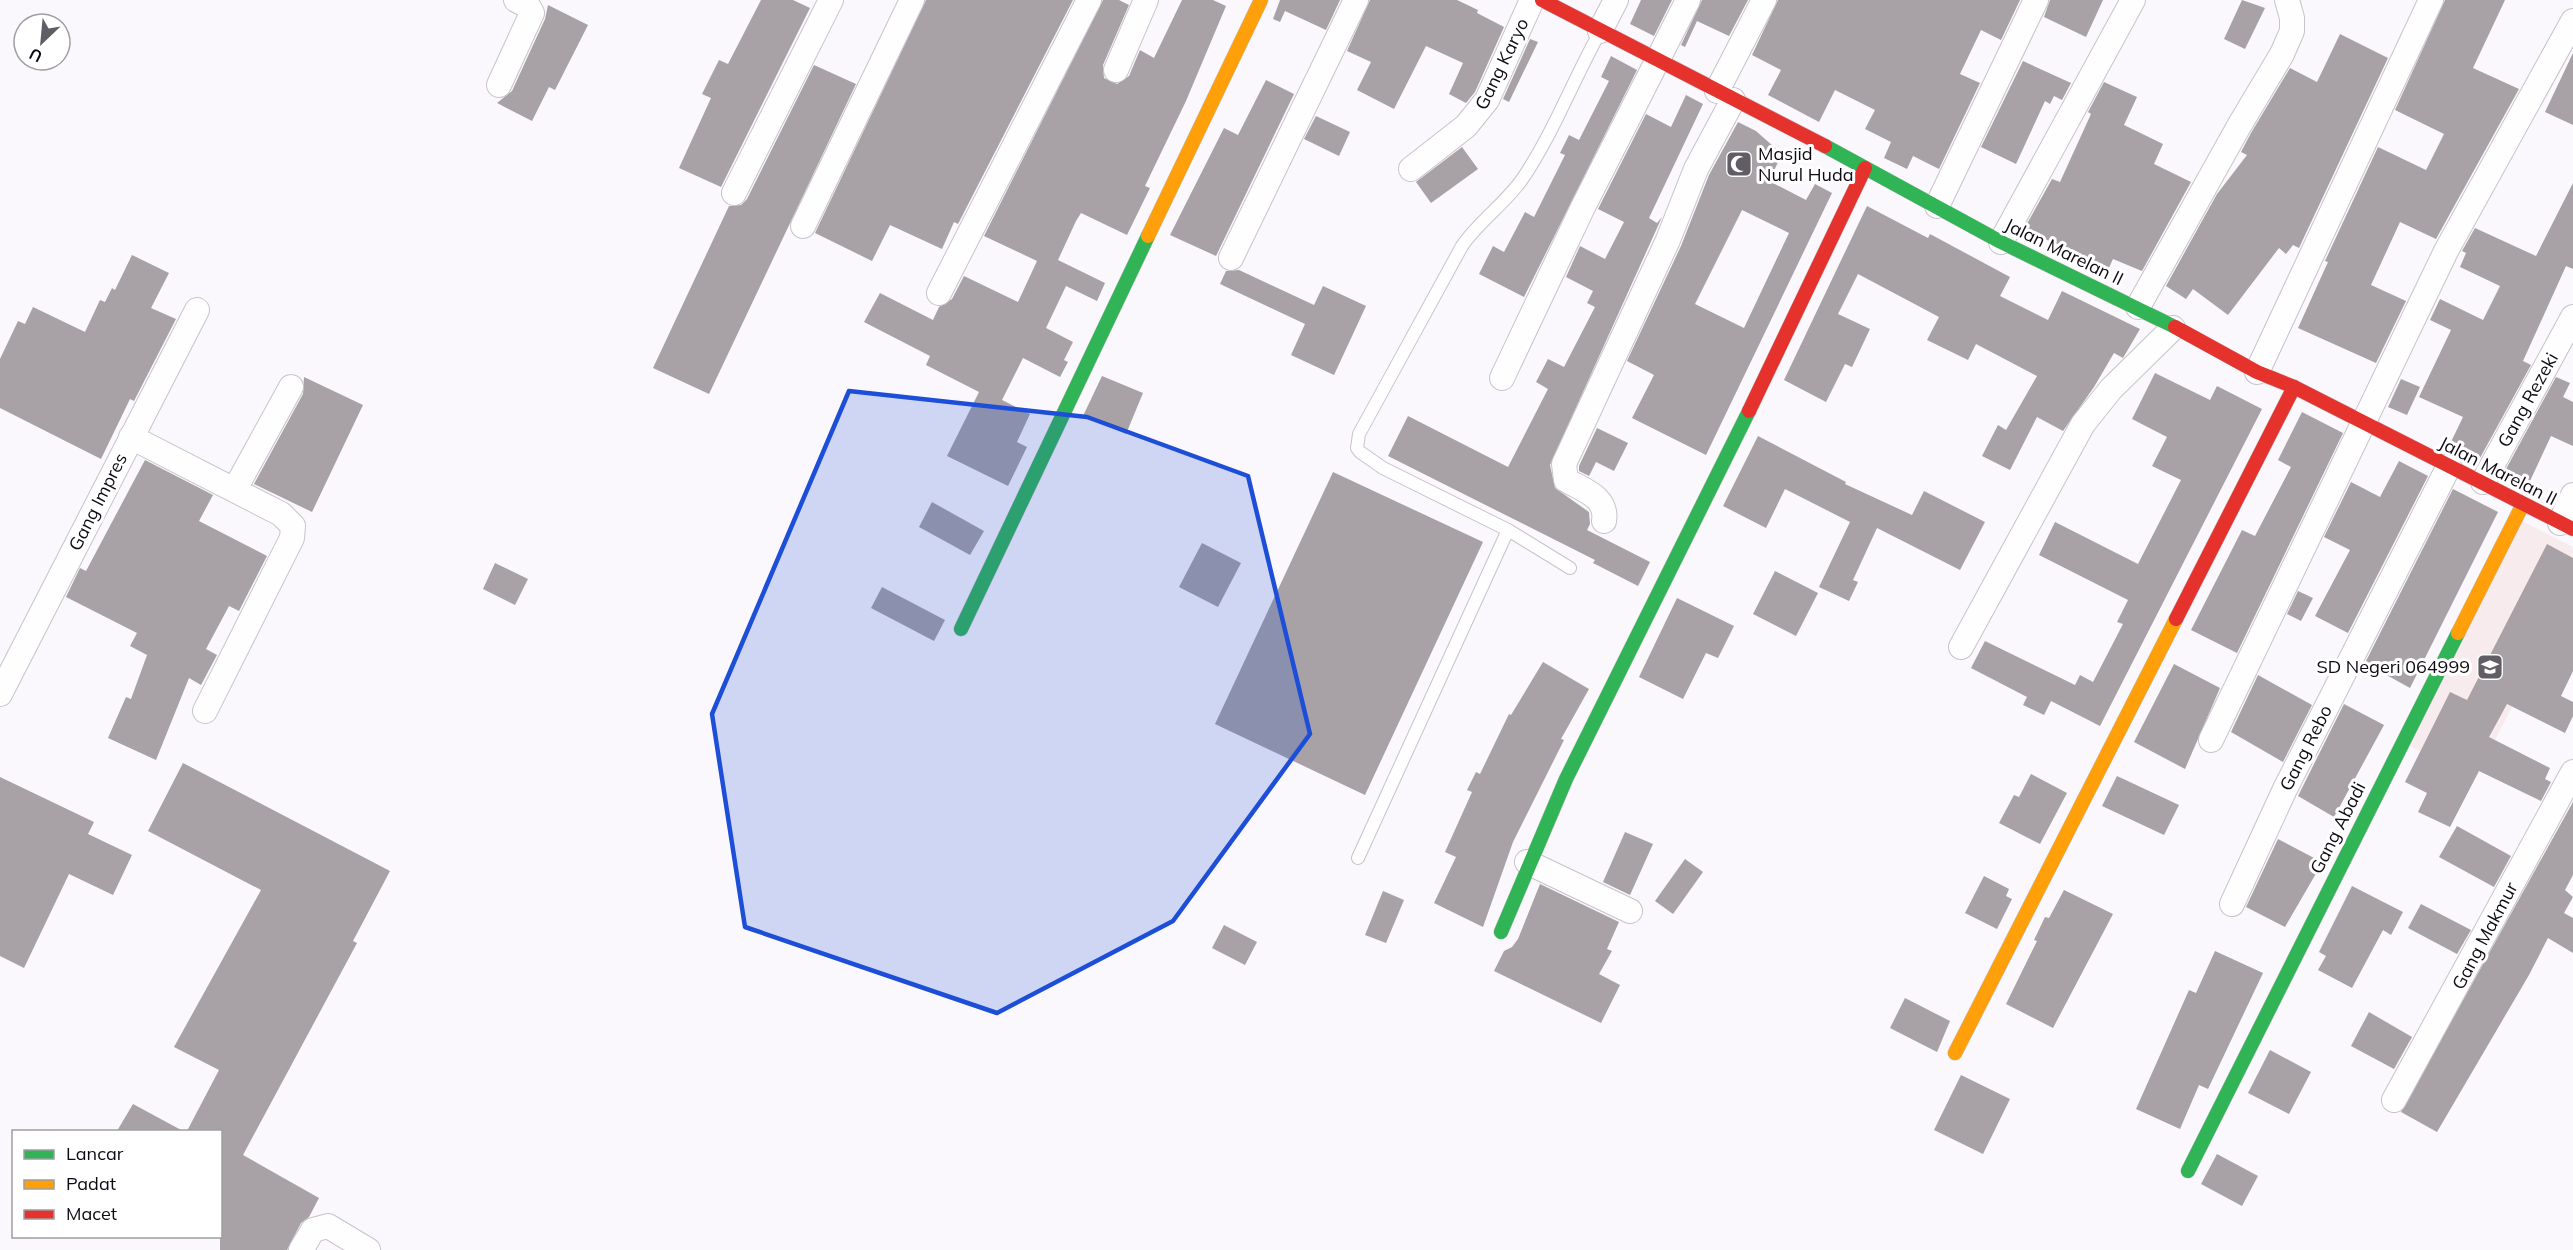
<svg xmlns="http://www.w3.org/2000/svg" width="2573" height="1250" viewBox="0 0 2573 1250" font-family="Mulish,sans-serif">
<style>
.education{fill:#f8ebee}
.building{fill:#a8a1a5;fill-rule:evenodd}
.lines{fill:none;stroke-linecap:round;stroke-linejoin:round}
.lane-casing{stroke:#c7c3ca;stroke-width:14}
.street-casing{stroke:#c7c3ca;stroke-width:26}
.fast-casing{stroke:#c7c3ca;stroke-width:15}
.slow-casing{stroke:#c7c3ca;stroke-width:15}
.jam-casing{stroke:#c7c3ca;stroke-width:15}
.lane{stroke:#fefeff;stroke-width:12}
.street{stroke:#fefeff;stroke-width:24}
.fast{stroke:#30b455;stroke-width:14}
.slow{stroke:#ff9f0a;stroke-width:14}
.jam{stroke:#e5322d;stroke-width:14}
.marked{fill:#1d4ed8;fill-opacity:0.2;stroke:#1d4ed8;stroke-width:4.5;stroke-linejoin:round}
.labels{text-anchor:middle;stroke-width:6;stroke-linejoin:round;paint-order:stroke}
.street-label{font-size:18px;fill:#0e0912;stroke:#fff}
.poi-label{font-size:18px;fill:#0e0912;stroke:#fff;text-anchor:start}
</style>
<rect width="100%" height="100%" fill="#faf8fc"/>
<path class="education" d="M2522,521L2573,547V589L2475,779L2406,744Z"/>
<g class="building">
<path d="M761,0H793L810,8L721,187L679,168L711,98L702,94L719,60L728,64Z"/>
<path d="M926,0H1073L958,224L954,222L942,249L890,225L872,261L815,233Z"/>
<path d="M1103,0H1119L1129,5L1103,65L1104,78L1117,84L1129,76L1140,50L1154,58L1182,0H1213L1226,6L1186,101L1145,186L1150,188L1127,235L1081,213L1076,221L1058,260L1105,283L1097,301L1066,286L1046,328L1073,342L1064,360L1068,362L1060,377L1023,358L1002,400L1030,414L1017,442L1027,447L1008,486L947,456L979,392L926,365L930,356L864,322L880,293L933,320L939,307L952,299L964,276L1018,302L1037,261L984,236Z"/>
<path d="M1280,0H1340L1326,30L1285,11L1280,22L1273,19Z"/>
<path d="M1370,0H1457L1478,10L1477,13L1504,27L1475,92L1466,103L1449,94L1463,63L1426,46L1394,109L1357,90L1371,62L1347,51Z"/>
<path d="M1641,0H1672L1654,36L1630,24Z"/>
<path d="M1702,0H1748L1729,36L1697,21L1685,47L1681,45Z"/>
<path d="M1778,0H2020L2001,40L1981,30L1960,74L1980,83L1939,169L1913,156L1907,169L1884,158L1891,142L1865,129L1875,110L1835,90L1819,122L1768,95L1781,70L1752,55Z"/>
<path d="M2050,0H2103L2086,37L2044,17Z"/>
<path d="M2242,0L2265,8L2245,49L2224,39Z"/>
<path d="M2445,0H2505L2473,68L2519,89L2436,239L2400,222L2371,285L2406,301L2376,363L2298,328L2328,262L2325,261L2378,147L2426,170L2444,134L2395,110Z"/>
<path d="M548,5L588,25L555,90L549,87L532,121L497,103L512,91L545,19Z"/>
<path d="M2340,34L2388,58L2299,248L2293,245L2286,254L2279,248L2228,315L2193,289L2186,299L2166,286L2217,194L2247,155L2241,152L2251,133L2290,68L2317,82Z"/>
<path d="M1530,39L1538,42L1509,102L1503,99Z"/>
<path d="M2573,53V125L2545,112Z"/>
<path d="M1611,56L1637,70L1524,297L1479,274L1493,246L1504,252L1525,212L1534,217L1565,155L1560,153L1569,135L1579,140L1609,81L1601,77Z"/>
<path d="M2023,61L2071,83L2062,100L2054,96L2050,104L2045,101L2016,164L1981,147Z"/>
<path d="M814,65L856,84L709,394L653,368L729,206L741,205L747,199Z"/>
<path d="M1266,80L1294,94L1216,256L1170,235L1224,128L1238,135Z"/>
<path d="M2104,82L2137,97L2124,125L2163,144L2154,164L2191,182L2142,271L2113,259L2107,272L2078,258L2079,255L2024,229L2052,179L2060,182L2091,114L2088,112Z"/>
<path d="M1686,95L1703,104L1649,218L1657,223L1662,217L1550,465L1555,488L1589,512L1590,524L1587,530L1650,562L1638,586L1593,563L1595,560L1388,456L1408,416L1508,467L1548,389L1536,382L1548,359L1564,367L1595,307L1587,303L1593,291L1566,277L1580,246L1605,259L1624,222L1598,209L1646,114L1671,127Z"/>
<path d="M1316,116L1350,132L1339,156L1304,139Z"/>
<path d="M1738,122L1756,131L1782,154L1769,181L1806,200L1815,184L1832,193L1706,455L1632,418L1654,375L1627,361L1681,246L1709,175ZM1742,210L1789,233L1744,328L1695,304Z"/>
<path d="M1462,147L1478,169L1431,203L1416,182Z"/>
<path d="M2573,183V269L2566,266L2523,361L2531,365L2480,458L2450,444L2463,417L2419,397L2451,330L2430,320L2440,299L2483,320L2500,286L2460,267L2466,253L2462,251L2475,228L2536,256Z"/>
<path d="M1867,206L1928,238L1930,234L2010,277L2000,296L2048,320L2062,291L2140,329L2123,358L2114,353L2094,387L2063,431L2037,417L2010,470L1982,456L1998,425L2006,430L2037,376L1976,344L1968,360L1927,340L1939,317L1858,274L1838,314L1870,329L1852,367L1845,364L1826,402L1784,380Z"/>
<path d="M132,255L169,273L151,308L176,319L134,401L130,399L101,459L0,408V359L18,321L25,324L33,307L85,332L100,300L105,302L112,288L115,290Z"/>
<path d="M1239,270L1314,305L1323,286L1366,306L1334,375L1291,355L1305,324L1220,284L1226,271Z"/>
<path d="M2155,373L2210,400L2217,386L2262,409L2100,726L2051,701L2044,715L2023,705L2027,697L1971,668L1985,641L2075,685L2080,675L2093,682L2123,624L2117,622L2128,600L2039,555L2055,522L2138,564L2181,480L2152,466L2167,437L2132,419Z"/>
<path d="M1102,376L1143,393L1126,434L1083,416Z"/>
<path d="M304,377L363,405L312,512L254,484L303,394Z"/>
<path d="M2556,377L2570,383L2563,397L2573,402V446L2551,436L2530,481L2506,469Z"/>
<path d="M2401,379L2420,387L2407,415L2388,407Z"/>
<path d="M2302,412L2343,433L2237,653L2191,630L2242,530L2255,536L2291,467L2278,460Z"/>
<path d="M1597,428L1628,443L1614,471L1596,462L1589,476L1579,471V466Z"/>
<path d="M1758,436L1846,482L1845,484L1912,515L1924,491L1985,522L1960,570L1877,528L1853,580L1858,582L1849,601L1819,587L1850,522L1785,489L1766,528L1723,506Z"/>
<path d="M145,460L213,495L199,521L267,556L239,611L229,606L206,649L217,655L201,685L189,678L156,760L108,738L126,697L131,699L147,655L130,646L137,633L66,597L80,568L86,571Z"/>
<path d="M2399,461L2428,476L2348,633L2315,616L2350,550L2324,537L2351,482L2380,497Z"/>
<path d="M1333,472L1483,542L1365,795L1215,724Z"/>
<path d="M2453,489L2498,512L2410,688L2365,663Z"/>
<path d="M932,502L984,531L970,555L919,527Z"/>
<path d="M1202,543L1241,563L1218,607L1179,587Z"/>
<path d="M2547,544L2573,558V671L2561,696L2573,702V716L2565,733L2507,704L2489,737L2550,768L2545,779L2551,782L2541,801L2479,771L2450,827L2418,812L2427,793L2405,782L2450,692L2467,700Z"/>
<path d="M495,563L528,579L515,605L483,589Z"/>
<path d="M1775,571L1818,593L1796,636L1753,614Z"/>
<path d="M882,587L945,620L934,641L871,608Z"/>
<path d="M2298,591L2313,598L2301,621L2287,614Z"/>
<path d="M1677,598L1734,626L1718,658L1706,653L1683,699L1639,677Z"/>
<path d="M1543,662L1589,689L1561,739L1564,740L1513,842L1483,927L1434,903L1456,857L1445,852L1472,792L1467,790L1476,772L1480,774L1509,714L1511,715Z"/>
<path d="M2174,664L2220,688L2185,769L2134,742Z"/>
<path d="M2258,675L2312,705L2283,762L2231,732Z"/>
<path d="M2344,704L2384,725L2334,817L2298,796Z"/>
<path d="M183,763L390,871L353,941L357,943L243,1155L319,1198L309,1217L301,1223L287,1250H220V1131H187L219,1070L174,1047L261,890L148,831Z"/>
<path d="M2031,774L2067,793L2040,844L1999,823L2014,795L2019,797Z"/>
<path d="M2117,776L2179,805L2164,835L2102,806Z"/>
<path d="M0,777L94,822L88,834L132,855L113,895L69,874L24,968L0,956Z"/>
<path d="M2573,802V875L2565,890L2573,897L2564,913L2573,918V953L2548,938L2529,975L2437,1132L2401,1112Z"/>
<path d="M2457,826L2511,856L2494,887L2439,857Z"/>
<path d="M1625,832L1653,844L1630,895L1603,882Z"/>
<path d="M2278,839L2316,859L2312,866L2318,870L2285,927L2246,907Z"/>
<path d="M1685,859L1703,872L1673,914L1655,901Z"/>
<path d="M1984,876L2009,889L2006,896L2012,899L1997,929L1965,913Z"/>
<path d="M1540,884L1619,922L1607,949L1612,951L1599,974L1620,985L1601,1023L1494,971L1504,951L1512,947L1518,939Z"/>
<path d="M2352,886L2403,912L2391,935L2383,930L2352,988L2318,970L2326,956L2319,952Z"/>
<path d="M2064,890L2113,914L2053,1028L2006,1004L2037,941L2034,940L2045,917L2049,918Z"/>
<path d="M1383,891L1404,900L1386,943L1365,935Z"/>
<path d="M2421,904L2471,930L2457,954L2408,928Z"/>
<path d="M1224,925L1257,942L1245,965L1212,948Z"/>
<path d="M2215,951L2263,973L2208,1089L2199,1085L2180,1129L2136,1109L2189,990L2196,993Z"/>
<path d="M1905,998L1950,1021L1937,1052L1890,1028Z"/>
<path d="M2369,1012L2412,1037L2394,1069L2351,1046Z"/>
<path d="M2270,1050L2311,1072L2289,1114L2248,1093Z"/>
<path d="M1961,1075L2010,1099L1983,1154L1934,1130Z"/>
<path d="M133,1104L183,1131H117Z"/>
<path d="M2217,1154L2258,1176L2242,1206L2201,1184Z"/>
</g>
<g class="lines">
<defs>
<g id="lane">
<path d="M1570,568L1508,530L1383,468L1360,452L1357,448L1359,434L1462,246C1479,221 1506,203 1523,178C1554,132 1573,80 1600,32"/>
<path d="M1358,858L1508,530"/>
</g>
<g id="street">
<path d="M1600,31L1616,0"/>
<path d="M1116,70L1146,0"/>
<path d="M499,85L532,13L528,6L516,0"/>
<path d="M1717,91L1764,0"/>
<path d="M1411,169L1466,126L1487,100L1532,0"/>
<path d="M734,193L831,0"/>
<path d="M1937,206L2036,0"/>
<path d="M803,226L912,0"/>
<path d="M2001,242L2133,0"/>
<path d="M1231,258L1356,0"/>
<path d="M939,293L1089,0"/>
<path d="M2138,307L2239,126L2282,54L2292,31V18L2287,0"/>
<path d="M2257,372L2431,0"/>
<path d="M1502,378L1583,207L1688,0"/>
<path d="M131,437L281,514L293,526L292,538L205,711"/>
<path d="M2483,482L2573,317"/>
<path d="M235,489L291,387"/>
<path d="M1604,521C1608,497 1583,490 1566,480L1564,464L1668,240L1696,169L1733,100"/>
<path d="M2560,523L2573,495"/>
<path d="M1961,647L2083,424L2111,389L2173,328"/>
<path d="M0,694L197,310"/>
<path d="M2211,740L2446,251L2573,21"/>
<path d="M1527,862L1630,911"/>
<path d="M2232,904L2285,789L2449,466"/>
<path d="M2394,1100L2573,772"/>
<path d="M301,1250L313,1230L328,1226L368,1250"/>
</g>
<g id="fast">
<path d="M1825,146L2001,242L2175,327"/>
<path d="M961,629L1148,236"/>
<path d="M1501,932L1566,779L1749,411"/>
<path d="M2188,1171L2458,633"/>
</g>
<g id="slow">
<path d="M1148,236L1261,0"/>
<path d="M2458,633L2523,504"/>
<path d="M1955,1053L2176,619"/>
</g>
<g id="jam">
<path d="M1542,0L1825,146"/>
<path d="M2175,327L2257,372L2294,387L2573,529"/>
<path d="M1749,411L1865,168"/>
<path d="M2176,619L2294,387"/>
</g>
</defs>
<use href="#lane" class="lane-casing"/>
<use href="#street" class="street-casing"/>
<use href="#fast" class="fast-casing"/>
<use href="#slow" class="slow-casing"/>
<use href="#jam" class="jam-casing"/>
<use href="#lane" class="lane"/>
<use href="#street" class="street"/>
<use href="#fast" class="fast"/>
<use href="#slow" class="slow"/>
<use href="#jam" class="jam"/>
</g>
<path class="marked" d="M849,391L1087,417L1248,476L1310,734L1173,921L997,1013L745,927L712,714Z"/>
<defs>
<symbol id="mosque-square" viewBox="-11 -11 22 22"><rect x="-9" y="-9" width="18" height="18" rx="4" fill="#615d64" stroke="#fff"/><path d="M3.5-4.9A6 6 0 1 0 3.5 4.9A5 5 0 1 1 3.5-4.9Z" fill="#fff"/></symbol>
<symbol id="school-square" viewBox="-11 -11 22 22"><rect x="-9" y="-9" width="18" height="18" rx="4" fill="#615d64" stroke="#fff"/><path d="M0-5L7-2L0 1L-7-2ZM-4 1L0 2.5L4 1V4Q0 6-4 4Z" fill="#fff"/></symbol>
</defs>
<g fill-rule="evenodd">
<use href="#mosque-square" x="1724" y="149" width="30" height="30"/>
<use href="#school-square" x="2475" y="652" width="30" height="30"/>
</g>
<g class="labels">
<g class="street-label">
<text transform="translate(1502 64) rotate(-64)" y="6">Gang Karyo</text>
<text transform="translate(2064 252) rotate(26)" y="6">Jalan Marelan II</text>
<text transform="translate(2528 400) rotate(-61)" y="6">Gang Rezeki</text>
<text transform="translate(2498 471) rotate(27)" y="6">Jalan Marelan II</text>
<text transform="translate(98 502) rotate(-63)" y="6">Gang Impres</text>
<text transform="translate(2306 748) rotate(-63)" y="6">Gang Rebo</text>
<text transform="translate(2338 828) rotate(-63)" y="6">Gang Abadi</text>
<text transform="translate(2485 936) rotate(-62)" y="6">Gang Makmur</text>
</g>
<g class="poi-label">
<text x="1758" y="160">Masjid<tspan x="1758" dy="21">Nurul Huda</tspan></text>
<text x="2470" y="673" text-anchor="end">SD Negeri 064999</text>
</g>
</g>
<rect x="12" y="1130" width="210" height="108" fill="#ffffff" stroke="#9f9da0" stroke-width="1.5"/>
<rect x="24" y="1150" width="30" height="9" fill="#30b455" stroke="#9f9da0" stroke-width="1.5"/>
<text x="66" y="1160" font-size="18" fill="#0e0912">Lancar</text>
<rect x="24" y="1180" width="30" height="9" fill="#ff9f0a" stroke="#9f9da0" stroke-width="1.5"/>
<text x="66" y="1190" font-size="18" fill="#0e0912">Padat</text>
<rect x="24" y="1210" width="30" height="9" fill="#e5322d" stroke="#9f9da0" stroke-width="1.5"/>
<text x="66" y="1220" font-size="18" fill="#0e0912">Macet</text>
<g transform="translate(42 42) rotate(206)"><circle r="28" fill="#ffffff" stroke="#9f9da0" stroke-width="1.5"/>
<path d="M0-4.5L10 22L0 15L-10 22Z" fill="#615d64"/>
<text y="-9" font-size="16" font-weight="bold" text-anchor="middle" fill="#0e0912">U</text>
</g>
</svg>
